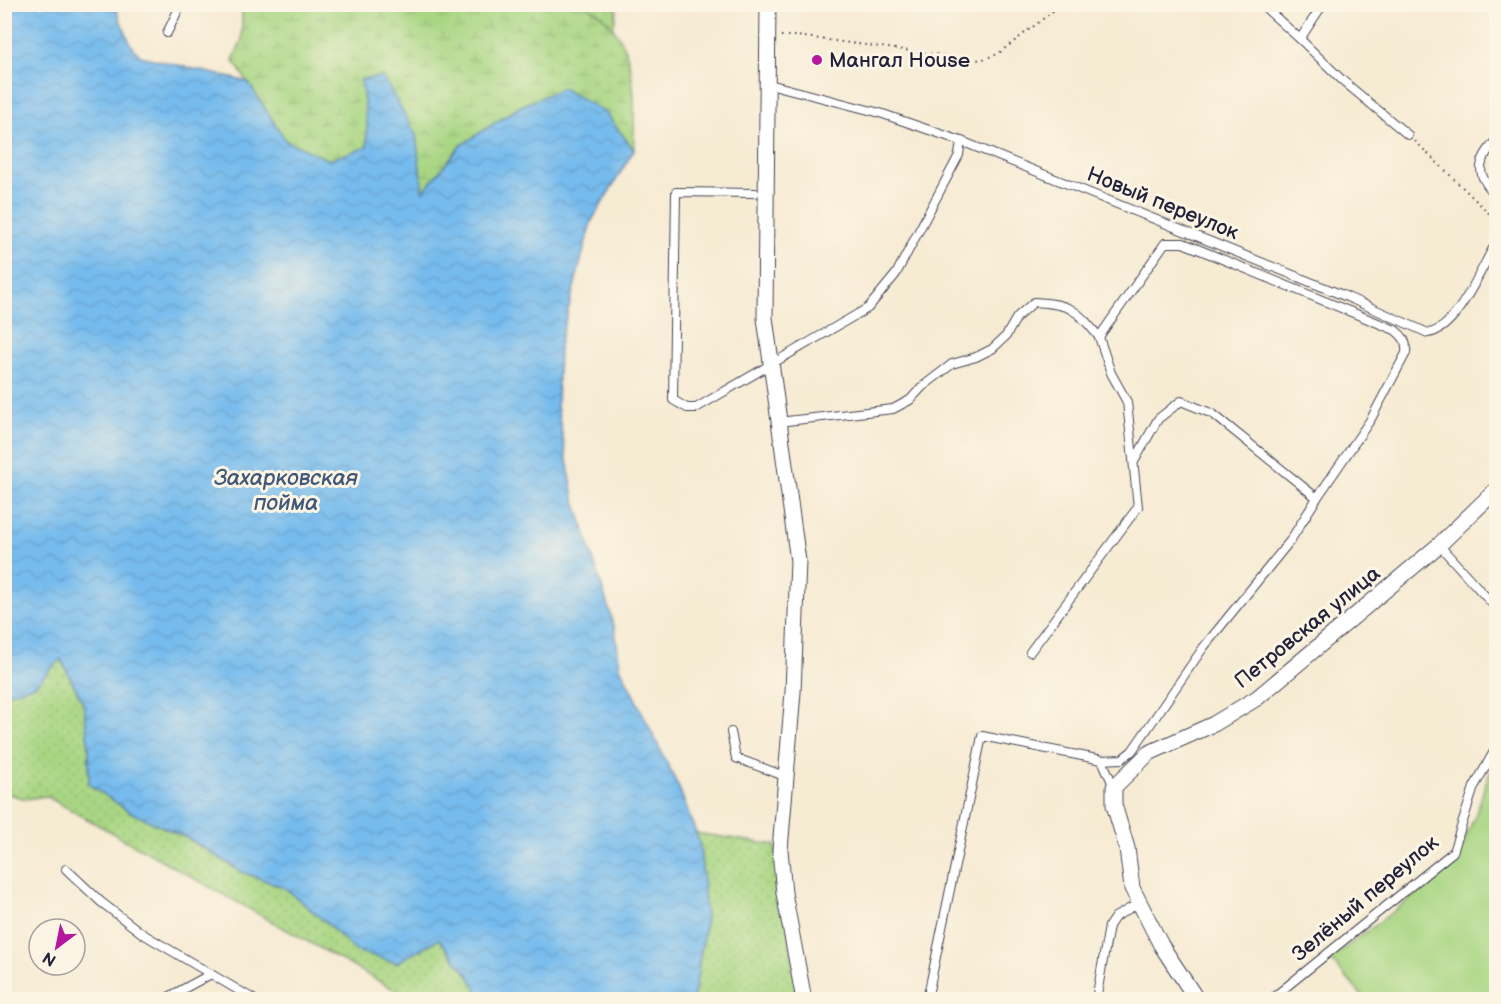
<svg xmlns="http://www.w3.org/2000/svg" width="1501" height="1004" viewBox="0 0 1501 1004" font-family="'Balsamiq Sans',sans-serif">
<style>
.grass{fill:url(#grass-dots);stroke:#667c5f;stroke-width:1.5}
.wetland{fill:url(#wetland-marsh);stroke:#667c5f;stroke-width:1.5}
.green{fill:#a9d683;stroke:#667c5f;stroke-width:1.5}
.water{fill:url(#water-waves);stroke:#4c6e94;stroke-width:1.5}
.lines{fill:none;stroke-linecap:round;stroke-linejoin:round}
.service-casing{stroke:#424052;stroke-width:10}
.minor-casing{stroke:#424052;stroke-width:17}
.path{stroke:#424052;stroke-width:2;stroke-dasharray:1.5 4.5;stroke-linecap:butt}
.service{stroke:#fff;stroke-width:8}
.minor{stroke:#fff;stroke-width:15}
.poi-dot{fill:#b5179e;stroke:#fcf5e5;stroke-width:2}
.labels{text-anchor:middle;stroke-width:6;stroke-linejoin:round;paint-order:stroke}
.poi-label{font-size:21px;fill:#22223b;stroke:#fcf5e5;text-anchor:start}
.street-label{font-size:21px;fill:#22223b;stroke:#fcf5e5}
.water-label{font-size:22px;font-style:italic;fill:#3f5879;stroke:#fcf5e5}
</style>
<defs>
<pattern id="grass-dots" width="8" height="8" patternUnits="userSpaceOnUse" patternTransform="scale(1.5)"><rect width="8" height="8" fill="#a9d683"/><path d="M2 2h.1M6 6h.1" fill="none" stroke="#91b772" stroke-width="1.8" stroke-linecap="round"/></pattern>
<pattern id="wetland-marsh" width="20" height="14" patternUnits="userSpaceOnUse" patternTransform="scale(1.5)"><rect width="20" height="14" fill="#a9d683"/><path d="M1 5h8M5 5V1M11 12h8M15 12V8" fill="none" stroke="#91b772"/></pattern>
<pattern id="water-waves" width="16" height="10" patternUnits="userSpaceOnUse" patternTransform="scale(1.5)"><rect width="16" height="10" fill="#76bbed"/><path d="M0 5q4-4 8 0t8 0" fill="none" stroke="#66a0cc"/></pattern>
</defs>
<rect width="100%" height="100%" fill="#fcf5e5"/>
<filter id="ink" filterUnits="userSpaceOnUse"><feTurbulence type="fractalNoise" baseFrequency=".0167" numOctaves="2"/><feDisplacementMap in="SourceGraphic" scale="12" xChannelSelector="R" yChannelSelector="G"/><feConvolveMatrix kernelMatrix="1 2 1 2 8 2 1 2 1" color-interpolation-filters="sRGB"/></filter>
<filter id="wash" filterUnits="userSpaceOnUse"><feTurbulence type="fractalNoise" baseFrequency=".008" numOctaves="4" result="noise"/><feDisplacementMap in="SourceGraphic" scale="24" xChannelSelector="R" yChannelSelector="G"/><feGaussianBlur stdDeviation="1.35" result="paint"/><feColorMatrix in="noise" values="0 0 0 0 0 0 0 0 0 0 0 0 0 0 0 0 0 1.4 0 .05"/><feComposite in="paint" operator="in"/></filter>
<g filter="url(#wash)">
<rect width="100%" height="100%" fill="#f6ebd3"/>
<g class="grass">
<path d="M583,5H611L617,10L613,28L599,13Z"/>
<path d="M60,658L84,705L89,750V784L130,812L187,838L242,872L285,888L329,925L356,951L396,963L439,939L470,977L481,999H411L46,796L26,799L5,793V694L35,685Z"/>
<path d="M696,833L775,845L799,999L692,1000L695,991L706,918L700,844Z"/>
</g>
<path class="wetland" d="M242,5H583C588,7 595,10 599,14C640,45 634,105 634,150L605,112L461,145L422,193L416,135L367,125V148L329,160L286,141L233,60L242,40Z"/>
<path class="green" d="M1496,763V999H1365L1330,959L1439,877L1458,855L1475,816L1488,776Z"/>
<path class="water" d="M5,4L120,5L117,12L131,45L140,56L248,82L286,141L329,160L367,147V125L361,79L383,77L416,135L423,192L461,145L521,106L562,88L605,112L634,150L591,222L559,345L557,407L574,497L615,629L620,667L679,788L700,844L706,918L695,991L692,999H481L470,977L439,939L396,963L356,951L329,925L285,888L242,872L187,838L130,812L89,784V750L84,705L61,659L35,685L5,694Z"/>
</g>
<g filter="url(#ink)">
<g class="lines">
<defs>
<g id="service">
<path d="M1261,4L1300,39L1323,4"/>
<path d="M167,33L181,4"/>
<path d="M1300,39L1342,80L1408,135"/>
<path d="M769,84L880,113L961,141L1345,296L1428,333C1457,330 1482,266 1496,243"/>
<path d="M1496,140C1476,164 1476,173 1496,196"/>
<path d="M755,193L676,192L673,400L687,408H696L868,308L896,274L959,155L961,141"/>
<path d="M778,422L893,409L910,400L922,387L952,364L976,357L992,349L1006,336L1017,317L1034,302C1071,304 1076,309 1099,337L1165,243H1183L1395,330C1404,337 1407,342 1406,353L1371,419L1317,498L1290,541L1203,648L1132,751L1122,759L1102,760L982,736L927,1000"/>
<path d="M1135,460L1158,419L1181,401L1213,414L1317,498"/>
<path d="M1439,545L1496,608"/>
<path d="M1030,652L1138,507L1127,402L1111,373L1099,337"/>
<path d="M731,732L736,758L787,777"/>
<path d="M1102,760L1114,787"/>
<path d="M66,869L101,902L143,934L255,1000"/>
<path d="M163,1000L211,974"/>
<path d="M1096,1000L1109,926L1115,917L1139,903"/>
<path d="M1270,1000L1453,852L1474,787L1496,748"/>
</g>
<g id="minor">
<path d="M768,4L765,318L798,561L793,692L780,850L784,893L804,1000"/>
<path d="M1197,1000L1161,945L1132,888L1127,848L1114,805V787L1149,753L1214,724L1257,698L1439,545L1496,490"/>
</g>
</defs>
<use href="#service" class="service-casing"/>
<use href="#minor" class="minor-casing"/>
<g class="path">
<path d="M781,36H797L980,60L998,54L1062,4"/>
<path d="M1415,141L1496,220"/>
</g>
<use href="#service" class="service"/>
<use href="#minor" class="minor"/>
</g>
</g>
<circle class="poi-dot" cx="817" cy="60" r="6"/>
<g class="labels">
<g class="poi-label">
<text x="829" y="67">Мангал House</text>
</g>
<g class="street-label">
<text transform="translate(1163 203) rotate(22)" y="7">Новый переулок</text>
<text transform="translate(1307 627) rotate(-39)" y="7">Петровская улица</text>
<text transform="translate(1365 898) rotate(-40)" y="7">Зелёный переулок</text>
</g>
<g class="water-label">
<text x="286" y="485">Захарковская<tspan x="286" dy="25">пойма</tspan></text>
</g>
</g>
<rect width="1501" height="1004" fill="none" stroke="#fcf5e5" stroke-width="24"/>
<g transform="translate(57 947) rotate(212)"><circle r="28" fill="#fcf5e5" stroke="#a5a1a1" stroke-width="1.5"/>
<path d="M0-4.5L10 22L0 15L-10 22Z" fill="#b5179e"/>
<text y="-9" font-size="16" font-weight="bold" text-anchor="middle" fill="#22223b">N</text>
</g>
</svg>
